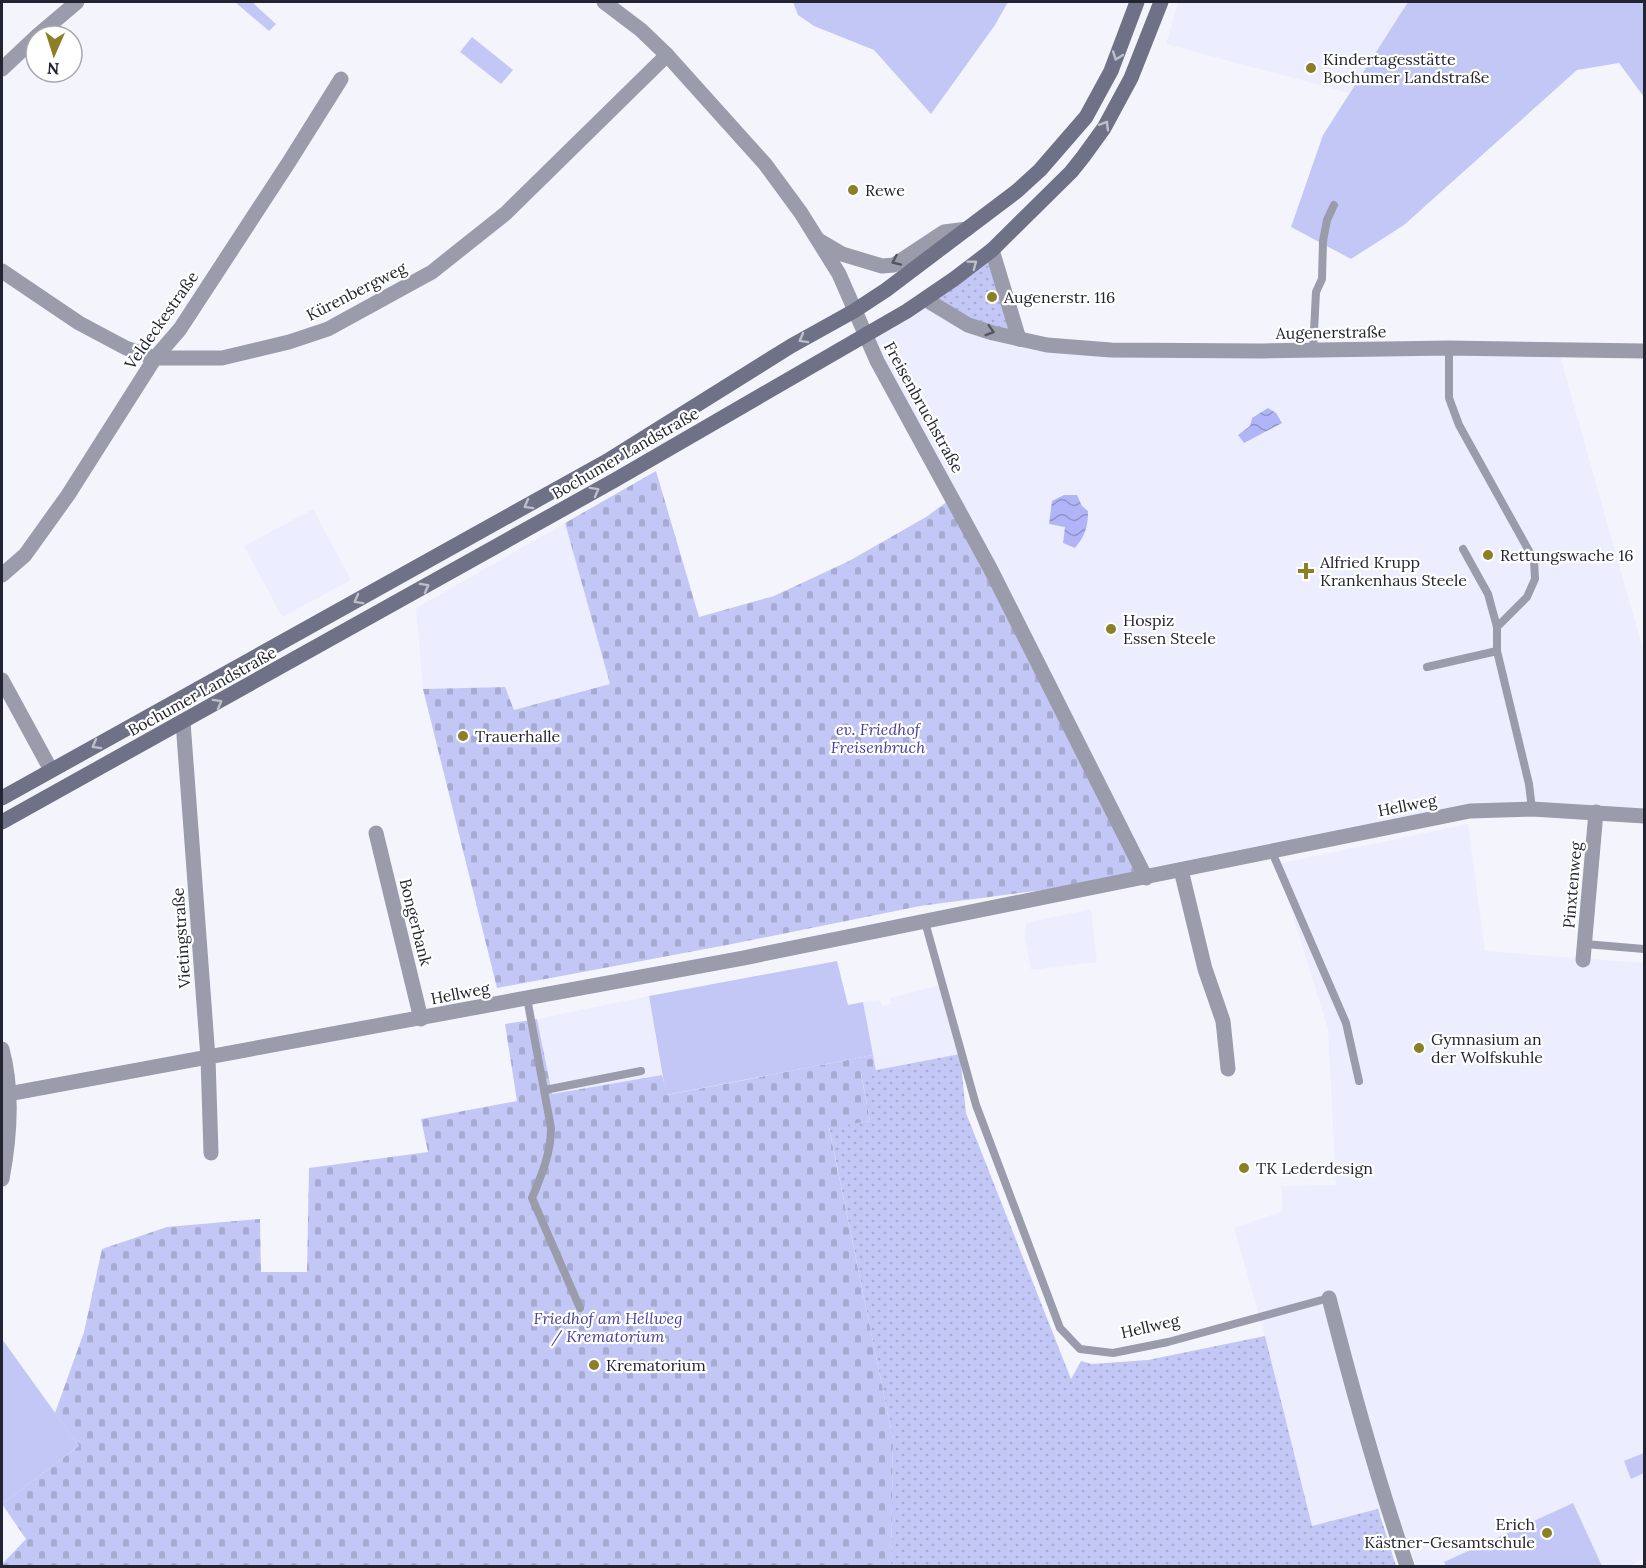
<svg xmlns="http://www.w3.org/2000/svg" width="1646" height="1568" viewBox="0 0 1646 1568" font-family="Lora,serif">
<style>
.built{fill:#ecedff}
.grass{fill:url(#grass-dots)}
.cemetery{fill:url(#cemetery-stones)}
.green{fill:#c3c7f5}
.water{fill:url(#water-waves)}
.lines{fill:none;stroke-linecap:round;stroke-linejoin:round}
.service{stroke:#9a9cab;stroke-width:8}
.minor{stroke:#9a9cab;stroke-width:15}
.secondary{stroke:#6f7186;stroke-width:15}
.oneway{stroke:#bebfc9}
.oneway2{stroke:#535462}
.poi-dot{fill:#8c7f26;stroke:#fff;stroke-width:2}
.labels{text-anchor:middle;stroke-width:4.5;stroke-linejoin:round;paint-order:stroke}
.poi-label{font-size:16px;fill:#232431;stroke:#fff;text-anchor:start}
.street-label{font-size:16px;fill:#232431;stroke:#fff}
.park-label{font-size:16px;font-style:italic;fill:#453f9c;stroke:#fff}
</style>
<defs>
<pattern id="grass-dots" width="8" height="8" patternUnits="userSpaceOnUse" patternTransform="scale(1.5)"><rect width="8" height="8" fill="#c3c7f5"/><path d="M2 2h.1M6 6h.1" fill="none" stroke="#a7abd2" stroke-width="1.8" stroke-linecap="round"/></pattern>
<pattern id="cemetery-stones" width="16" height="16" patternUnits="userSpaceOnUse" patternTransform="scale(1.5)"><rect width="16" height="16" fill="#c3c7f5"/><path d="M2 7V4a2 2 0 0 1 4 0v3zM10 15v-3a2 2 0 0 1 4 0v3z" fill="#a7abd2"/></pattern>
<pattern id="water-waves" width="16" height="10" patternUnits="userSpaceOnUse" patternTransform="scale(1.5)"><rect width="16" height="10" fill="#b1b5f7"/><path d="M0 5q4-4 8 0t8 0" fill="none" stroke="#9093c9"/></pattern>
</defs>
<rect width="100%" height="100%" fill="#f4f5fc"/>
<g class="built">
<path d="M1178,2H1408L1349,93L1166,44Z"/>
<path d="M925,299L1020,341L1559,352L1644,653V815L1470,810L1147,878L865,335Z"/>
<path d="M313,509L351,580L282,617L244,546Z"/>
<path d="M565,523L610,684L514,710L505,687L423,689L416,608Z"/>
<path d="M1468,824L1485,951L1644,963V1558L1630,1566H1416L1397,1512L1312,1527L1265,1336L1234,1228L1283,1211L1281,1186L1336,1185L1328,1029L1277,864Z"/>
<path d="M1091,909L1097,962L1031,970L1025,938L1026,923Z"/>
<path d="M940,985L960,1054L876,1071L863,1002L880,1000L882,1006L891,1004L890,998Z"/>
<path d="M649,996L662,1075L551,1094L537,1019Z"/>
</g>
<g class="grass">
<path d="M991,251L1018,339L994,332L927,299Z"/>
<path d="M960,1054L966,1113L1071,1379L1081,1361L1092,1364L1148,1360L1265,1336L1312,1526L1378,1509L1396,1566H891L893,1439L829,1127L870,1121L861,1073Z"/>
</g>
<g class="cemetery">
<path d="M656,471L699,617L774,596L849,561L926,517L952,498L1144,877L920,906L732,944L497,988L423,689L505,687L514,710L610,684L565,523Z"/>
<path d="M537,1019L552,1094L662,1075L667,1095L873,1055L876,1071L861,1074L870,1121L829,1128L893,1439L891,1566H2V1564L26,1539L2,1504L79,1446L55,1413L84,1332L102,1249L167,1227L260,1219L261,1272H307L309,1168L428,1152L421,1119L517,1101L505,1024Z"/>
</g>
<g class="green">
<path d="M235,2H255L254,4L276,24L269,31Z"/>
<path d="M793,2H1008L995,25L931,114L874,50L814,26L798,15Z"/>
<path d="M1408,2H1644V97L1619,63L1577,70L1404,225L1351,259L1291,227L1323,135Z"/>
<path d="M472,37L513,70L501,84L460,52Z"/>
<path d="M837,961L848,1005L863,1002L873,1055L666,1095L649,996Z"/>
<path d="M2,1339L79,1446L2,1504Z"/>
<path d="M1644,1453V1473L1631,1479L1624,1461Z"/>
<path d="M1573,1503L1602,1566H1446L1444,1562Z"/>
</g>
<g class="water">
<path d="M1268,408L1276,413L1282,423L1244,443L1238,435L1250,426L1252,418Z"/>
<path d="M1064,495H1077L1082,506L1088,511C1088,527 1085,536 1075,548L1063,543L1065,527L1049,524L1052,501Z"/>
</g>
<g class="lines">
<g class="service">
<path d="M1449,348V398L1459,425L1534,560L1535,579L1527,597L1497,627"/>
<path d="M1313,351L1316,292L1322,279L1323,241L1327,220L1334,205"/>
<path d="M1463,549L1488,594L1497,627V651L1529,784L1532,809"/>
<path d="M1427,667L1497,651"/>
<path d="M1272,852L1346,1023L1359,1081"/>
<path d="M925,922L976,1105L1060,1328L1080,1349L1113,1353L1168,1342L1329,1298"/>
<path d="M1585,944L1644,949"/>
<path d="M527,998L551,1128C551,1153 542,1174 532,1198L580,1308"/>
<path d="M545,1090L641,1071"/>
</g>
<g class="minor">
<path d="M604,2L641,30L667,55L765,164L801,213L839,274L877,361L990,568L1146,878"/>
<path d="M37,36L77,2"/>
<path d="M2,69L36,37"/>
<path d="M820,241L842,254L882,266L894,265L944,232L967,229"/>
<path d="M992,250L1019,339"/>
<path d="M2,271L79,323L126,348L155,358H222L289,342L328,329L432,272L506,213L667,55"/>
<path d="M925,299L968,325L993,333L1047,345L1111,350L1262,351L1449,348L1644,351"/>
<path d="M2,575L25,555L68,495L155,358L180,329L289,162L341,79"/>
<path d="M2,680L51,770"/>
<path d="M183,722L208,1058L211,1153"/>
<path d="M376,833L421,1019"/>
<path d="M1181,870L1205,969L1223,1021L1228,1069"/>
<path d="M1583,960L1596,812"/>
<path d="M2,1049C13,1090 10,1137 2,1179"/>
<path d="M2,1095L743,958L1470,811L1532,809L1644,816"/>
<path d="M1329,1298C1352,1388 1377,1478 1407,1566"/>
</g>
<g class="secondary">
<path d="M2,798L607,461L791,346L854,311L886,290L1017,191L1040,170L1086,117L1111,71L1137,2"/>
<path d="M2,822L615,480L907,311L954,279L992,250L1071,172L1083,157L1104,128L1131,78L1161,2"/>
</g>
</g>
<defs><path id="oneway-chevron" d="M-2-3.5L2.5 0L-2 3.5" fill="none" stroke-width="1.6" stroke-linecap="round" stroke-linejoin="round" transform="scale(1.5)"/></defs>
<g class="oneway">
<use href="#oneway-chevron" transform="translate(1117 56) rotate(110)"/>
<use href="#oneway-chevron" transform="translate(1105 125) rotate(-59)"/>
<use href="#oneway-chevron" transform="translate(973 264) rotate(-37)"/>
<use href="#oneway-chevron" transform="translate(803 339) rotate(151)"/>
<use href="#oneway-chevron" transform="translate(595 491) rotate(-29)"/>
<use href="#oneway-chevron" transform="translate(528 505) rotate(151)"/>
<use href="#oneway-chevron" transform="translate(425 587) rotate(-29)"/>
<use href="#oneway-chevron" transform="translate(358 600) rotate(151)"/>
<use href="#oneway-chevron" transform="translate(218 703) rotate(-29)"/>
<use href="#oneway-chevron" transform="translate(96 745) rotate(151)"/>
</g>
<g class="oneway2">
<use href="#oneway-chevron" transform="translate(896 261) rotate(156)"/>
<use href="#oneway-chevron" transform="translate(990 331) rotate(17)"/>
</g>
<g class="poi-dot">
<circle cx="1311" cy="68" r="6"/>
<circle cx="853" cy="190" r="6"/>
<circle cx="992" cy="297" r="6"/>
<circle cx="1488" cy="555" r="6"/>
<path d="M1303 562h6v6h6v6h-6v6h-6v-6h-6v-6h6z"/>
<circle cx="1111" cy="629" r="6"/>
<circle cx="463" cy="736" r="6"/>
<circle cx="1419" cy="1048" r="6"/>
<circle cx="1244" cy="1168" r="6"/>
<circle cx="594" cy="1365" r="6"/>
<circle cx="1547" cy="1533" r="6"/>
</g>
<g class="labels">
<g class="poi-label">
<text x="1323" y="65">Kindertagesstätte<tspan x="1323" dy="18">Bochumer Landstraße</tspan></text>
<text x="865" y="196">Rewe</text>
<text x="1004" y="303">Augenerstr. 116</text>
<text x="1500" y="561">Rettungswache 16</text>
<text x="1320" y="568">Alfried Krupp<tspan x="1320" dy="18">Krankenhaus Steele</tspan></text>
<text x="1123" y="626">Hospiz<tspan x="1123" dy="18">Essen Steele</tspan></text>
<text x="475" y="742">Trauerhalle</text>
<text x="1431" y="1045">Gymnasium an<tspan x="1431" dy="18">der Wolfskuhle</tspan></text>
<text x="1256" y="1174">TK Lederdesign</text>
<text x="606" y="1371">Krematorium</text>
<text x="1535" y="1530" text-anchor="end">Erich<tspan x="1535" dy="18">Kästner-Gesamtschule</tspan></text>
</g>
<g class="street-label">
<text transform="translate(356 291) rotate(-27)" y="6">Kürenbergweg</text>
<text transform="translate(161 320) rotate(-55)" y="6">Veldeckestraße</text>
<text transform="translate(1331 332) rotate(-1)" y="6">Augenerstraße</text>
<text transform="translate(924 407) rotate(61)" y="6">Freisenbruchstraße</text>
<text transform="translate(625 453) rotate(-30)" y="6">Bochumer Landstraße</text>
<text transform="translate(202 691) rotate(-29)" y="6">Bochumer Landstraße</text>
<text transform="translate(1407 805) rotate(-11)" y="6">Hellweg</text>
<text transform="translate(1572 885) rotate(-85)" y="6">Pinxtenweg</text>
<text transform="translate(416 922) rotate(76)" y="6">Bongerbank</text>
<text transform="translate(181 938) rotate(-94)" y="6">Vietingstraße</text>
<text transform="translate(460 993) rotate(-11)" y="6">Hellweg</text>
<text transform="translate(1150 1326) rotate(-13)" y="6">Hellweg</text>
</g>
<g class="park-label">
<text x="878" y="735">ev. Friedhof<tspan x="878" dy="18">Freisenbruch</tspan></text>
<text x="608" y="1324">Friedhof am Hellweg<tspan x="608" dy="18">/ Krematorium</tspan></text>
</g>
</g>
<rect width="1646" height="1568" fill="none" stroke="#232431" stroke-width="6"/>
<g transform="translate(54 54) rotate(183)"><circle r="28" fill="#ffffff" stroke="#a7a7ad" stroke-width="1.5"/>
<path d="M0-4.5L10 22L0 15L-10 22Z" fill="#8c7f26"/>
<text y="-9" font-size="16" font-weight="bold" text-anchor="middle" fill="#232431">N</text>
</g>
</svg>
